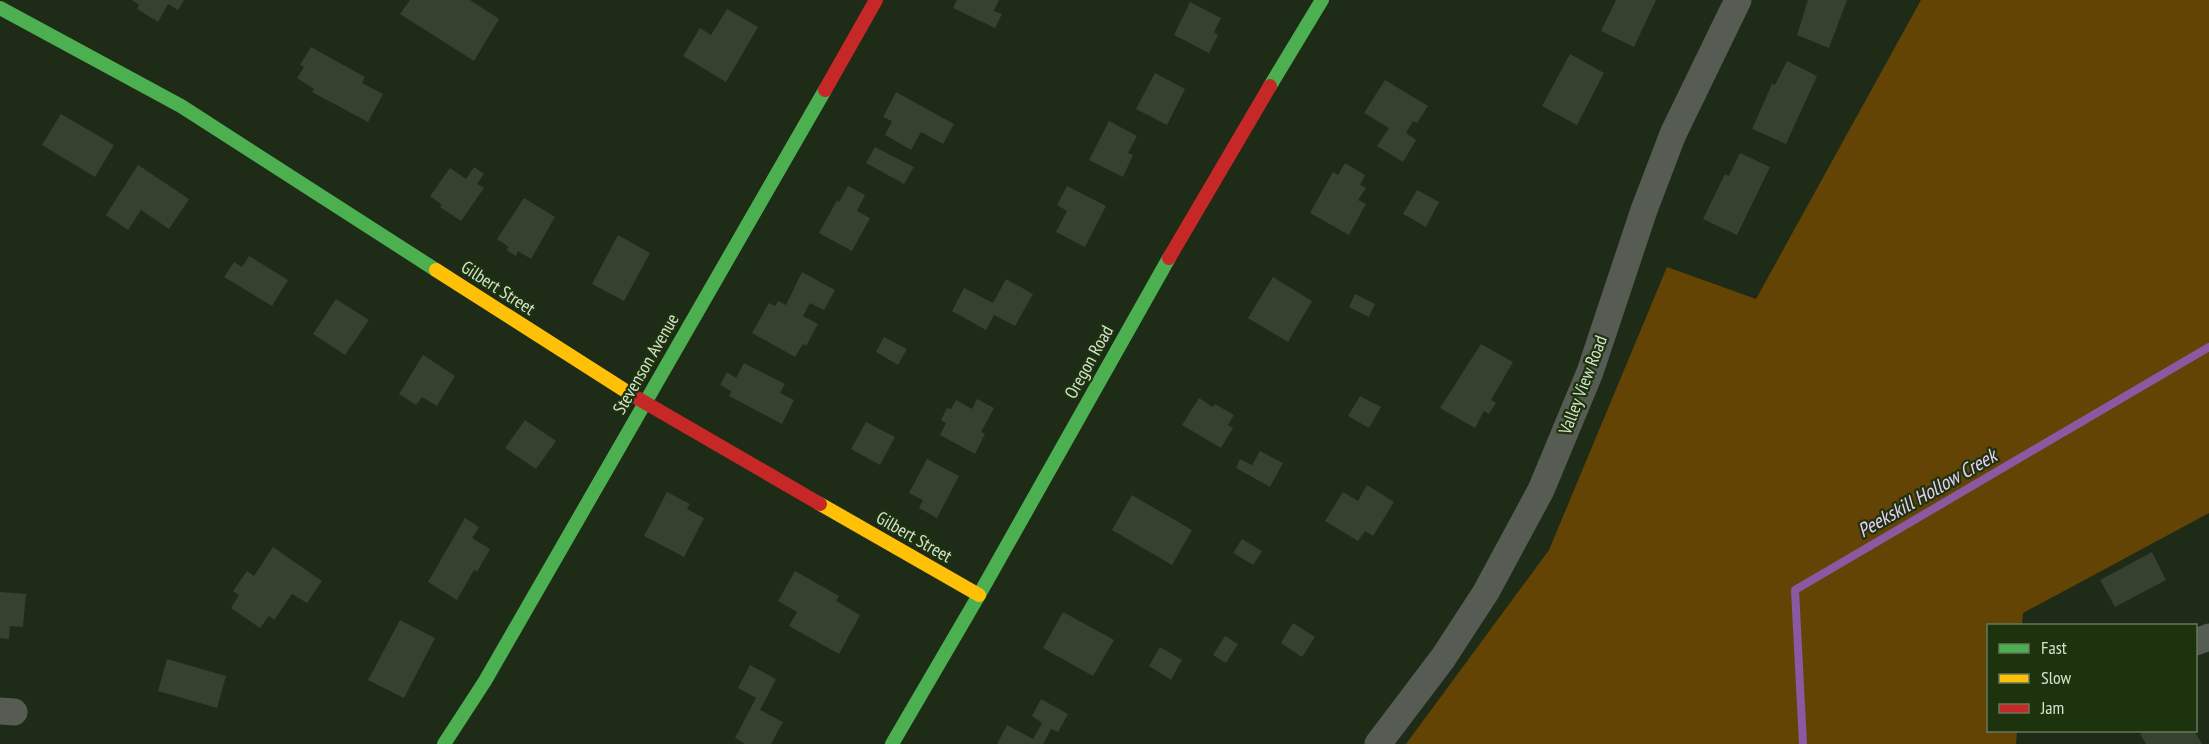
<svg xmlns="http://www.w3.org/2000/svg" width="2209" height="744" viewBox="0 0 2209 744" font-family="'PT Sans Narrow',sans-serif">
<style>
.green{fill:#634405}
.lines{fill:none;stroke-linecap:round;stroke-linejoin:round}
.stream{stroke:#8b58a2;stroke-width:8}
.building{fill:#364130}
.street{stroke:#565b53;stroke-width:27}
.fast{stroke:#4caf50;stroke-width:14}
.slow{stroke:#ffc107;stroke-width:14}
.jam{stroke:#c62828;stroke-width:14}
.labels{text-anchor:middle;stroke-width:4.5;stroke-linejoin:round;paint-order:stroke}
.street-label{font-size:18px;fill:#d3e2cc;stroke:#1d330e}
.water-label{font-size:20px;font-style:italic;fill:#ebcdfa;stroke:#1d330e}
</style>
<rect width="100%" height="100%" fill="#1e2b16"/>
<path class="green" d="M1921,0H2209V513L2023,613L2022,625L1988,626V730L2017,731L2016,744H1406L1549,550L1667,267L1756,299Z"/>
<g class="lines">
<path class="stream" d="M1803,744L1795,590L2209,347"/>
</g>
<g class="building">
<path d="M132,0H184L178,10L168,4L158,22L137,9L139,5Z"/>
<path d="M410,0H470L499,19L474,61L400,14Z"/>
<path d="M957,0H999L994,11L1002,14L995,28L953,8Z"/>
<path d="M1616,0H1656L1634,47L1601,31Z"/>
<path d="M1808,0H1847L1829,48L1797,35Z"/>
<path d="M1190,2L1221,18L1214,32L1218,35L1209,53L1174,35Z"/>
<path d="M727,9L758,27L726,82L683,56L700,28L711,35Z"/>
<path d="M311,47L365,77L362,83L383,94L368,122L312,92L314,89L297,78L304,67L300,65Z"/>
<path d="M1570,54L1604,73L1577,125L1542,106Z"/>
<path d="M1787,61L1817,76L1786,144L1752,129L1772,84L1775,85Z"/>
<path d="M1155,73L1185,89L1167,125L1136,109Z"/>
<path d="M1385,80L1428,106L1417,123L1413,121L1406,133L1416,140L1403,162L1377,146L1389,128L1364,113Z"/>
<path d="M896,92L954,124L943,144L921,132L911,150L885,135L892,121L883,117Z"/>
<path d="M61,114L114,145L95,177L42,145Z"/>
<path d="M1109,121L1137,136L1128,153L1133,155L1123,177L1089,160Z"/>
<path d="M875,147L914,167L904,184L866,163Z"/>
<path d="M1740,153L1770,167L1737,235L1703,219L1725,174L1729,176Z"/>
<path d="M1345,163L1365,175L1360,185L1366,188L1358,200L1366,204L1349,235L1310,213L1333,172L1338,175Z"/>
<path d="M138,165L189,199L169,229L141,210L128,230L106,215Z"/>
<path d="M474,167L484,174L477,184L484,188L461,221L440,207L442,205L430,196L450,168L466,179Z"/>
<path d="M848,186L865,195L857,211L870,218L852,251L819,233L837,200L839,202Z"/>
<path d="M1067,186L1106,206L1085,247L1056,232L1067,211L1057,205Z"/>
<path d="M1417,190L1439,202L1426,227L1403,214Z"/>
<path d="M524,198L555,217L531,259L518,251L516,256L506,250L509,247L497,239Z"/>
<path d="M618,235L650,253L624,301L592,284Z"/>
<path d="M249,256L288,280L272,306L224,277L234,262L242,267Z"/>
<path d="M802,272L835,290L824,310L810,303L803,316L818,324L806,346L803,344L795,357L752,333L769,303L775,306L778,301L786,305Z"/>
<path d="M1273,277L1312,301L1288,342L1248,318Z"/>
<path d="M1006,279L1033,294L1015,326L994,315L986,330L952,311L964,288L993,303Z"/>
<path d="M1355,294L1375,304L1369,317L1349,307Z"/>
<path d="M336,299L369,320L345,355L313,334Z"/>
<path d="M884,337L907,349L898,365L876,352Z"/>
<path d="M1481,344L1513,362L1491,400L1496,403L1489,414L1484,411L1475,428L1440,408Z"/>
<path d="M423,355L455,376L437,406L422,397L416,405L399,394Z"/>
<path d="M744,363L785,384L780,393L794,400L782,424L729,396L731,391L720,385L727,372L736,378Z"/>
<path d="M1360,396L1381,407L1369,428L1348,416Z"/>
<path d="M1199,398L1213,407L1215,404L1234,415L1228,425L1233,428L1221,448L1182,425Z"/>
<path d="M977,399L994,408L981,432L985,434L975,454L940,435L946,423L941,420L947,408L951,409L956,400L972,409Z"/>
<path d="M525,420L556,441L536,469L505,448Z"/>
<path d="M866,422L895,437L880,465L851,449Z"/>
<path d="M1260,451L1283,463L1270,487L1236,468L1240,459L1252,465Z"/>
<path d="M927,459L959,476L937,518L919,508L923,500L909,493Z"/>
<path d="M1367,485L1394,502L1373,536L1365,531L1358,541L1325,521L1343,492L1358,501Z"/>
<path d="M667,492L690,504L687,509L704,518L684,557L644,536Z"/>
<path d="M1132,495L1192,530L1172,565L1112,530Z"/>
<path d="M465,518L479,527L472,538L490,549L477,572L474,570L457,600L428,582Z"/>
<path d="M1242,539L1262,551L1253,565L1233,553Z"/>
<path d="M273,547L322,581L307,603L292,594L274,620L269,616L260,628L231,608L239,595L233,591L247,571L254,576Z"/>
<path d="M2152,552L2166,580L2115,607L2100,580Z"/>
<path d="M795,571L839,596L836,601L860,615L839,654L789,626L797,612L778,601Z"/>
<path d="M0,592L26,594L23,627L10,626L9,639L0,638Z"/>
<path d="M1063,612L1114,640L1093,676L1043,648Z"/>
<path d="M400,620L435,638L404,698L368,680Z"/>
<path d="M1293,623L1315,637L1302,657L1281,643Z"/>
<path d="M1225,636L1238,644L1226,663L1213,655Z"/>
<path d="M1160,647L1182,660L1171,680L1149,666Z"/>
<path d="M167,659L226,676L217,708L158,691Z"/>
<path d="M750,665L776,679L760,710L783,722L771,744H743L744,743L735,738L756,698L738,688Z"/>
<path d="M1041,699L1068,714L1058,732L1051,729L1043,744H997L1007,725L1033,739L1042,723L1032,716Z"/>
<path d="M2145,730H2194L2202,744H2146L2140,734Z"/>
</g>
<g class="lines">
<g class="street">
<path d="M2196,642L2209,637"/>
<path d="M0,711L14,712"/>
<path d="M1378,744L1443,658L1486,592L1541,490L1590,372L1644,210L1673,134L1738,0"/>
</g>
<g class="fast">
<path d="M0,8L181,106L436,270"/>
<path d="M1270,86L1322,0"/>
<path d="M444,744L485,681L825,90"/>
<path d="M892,744L979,595L1169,258"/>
</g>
<g class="slow">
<path d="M436,270L632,395"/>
<path d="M820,504L979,595"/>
</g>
<g class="jam">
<path d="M825,90L876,0"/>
<path d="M1169,258L1270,86"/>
<path d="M632,395L820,504"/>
</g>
</g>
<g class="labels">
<g class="street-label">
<text transform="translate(498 288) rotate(33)" y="6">Gilbert Street</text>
<text transform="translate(1089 362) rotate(-61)" y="6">Oregon Road</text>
<text transform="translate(646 364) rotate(-60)" y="6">Stevenson Avenue</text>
<text transform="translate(1583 385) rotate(-69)" y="6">Valley View Road</text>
<text transform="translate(914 537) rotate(30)" y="6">Gilbert Street</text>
</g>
<g class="water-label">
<text transform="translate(1927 493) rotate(-30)" y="7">Peekskill Hollow Creek</text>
</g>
</g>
<rect x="1987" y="624" width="210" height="108" fill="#1d330e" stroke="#66795a" stroke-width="1.5"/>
<rect x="1999" y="644" width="30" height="9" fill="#4caf50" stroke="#66795a" stroke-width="1.5"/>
<text x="2041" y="654" font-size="18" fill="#d3e2cc">Fast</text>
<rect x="1999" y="674" width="30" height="9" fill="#ffc107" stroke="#66795a" stroke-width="1.5"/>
<text x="2041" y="684" font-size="18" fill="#d3e2cc">Slow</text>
<rect x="1999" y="704" width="30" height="9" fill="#c62828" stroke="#66795a" stroke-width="1.5"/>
<text x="2041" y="714" font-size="18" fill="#d3e2cc">Jam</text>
</svg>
